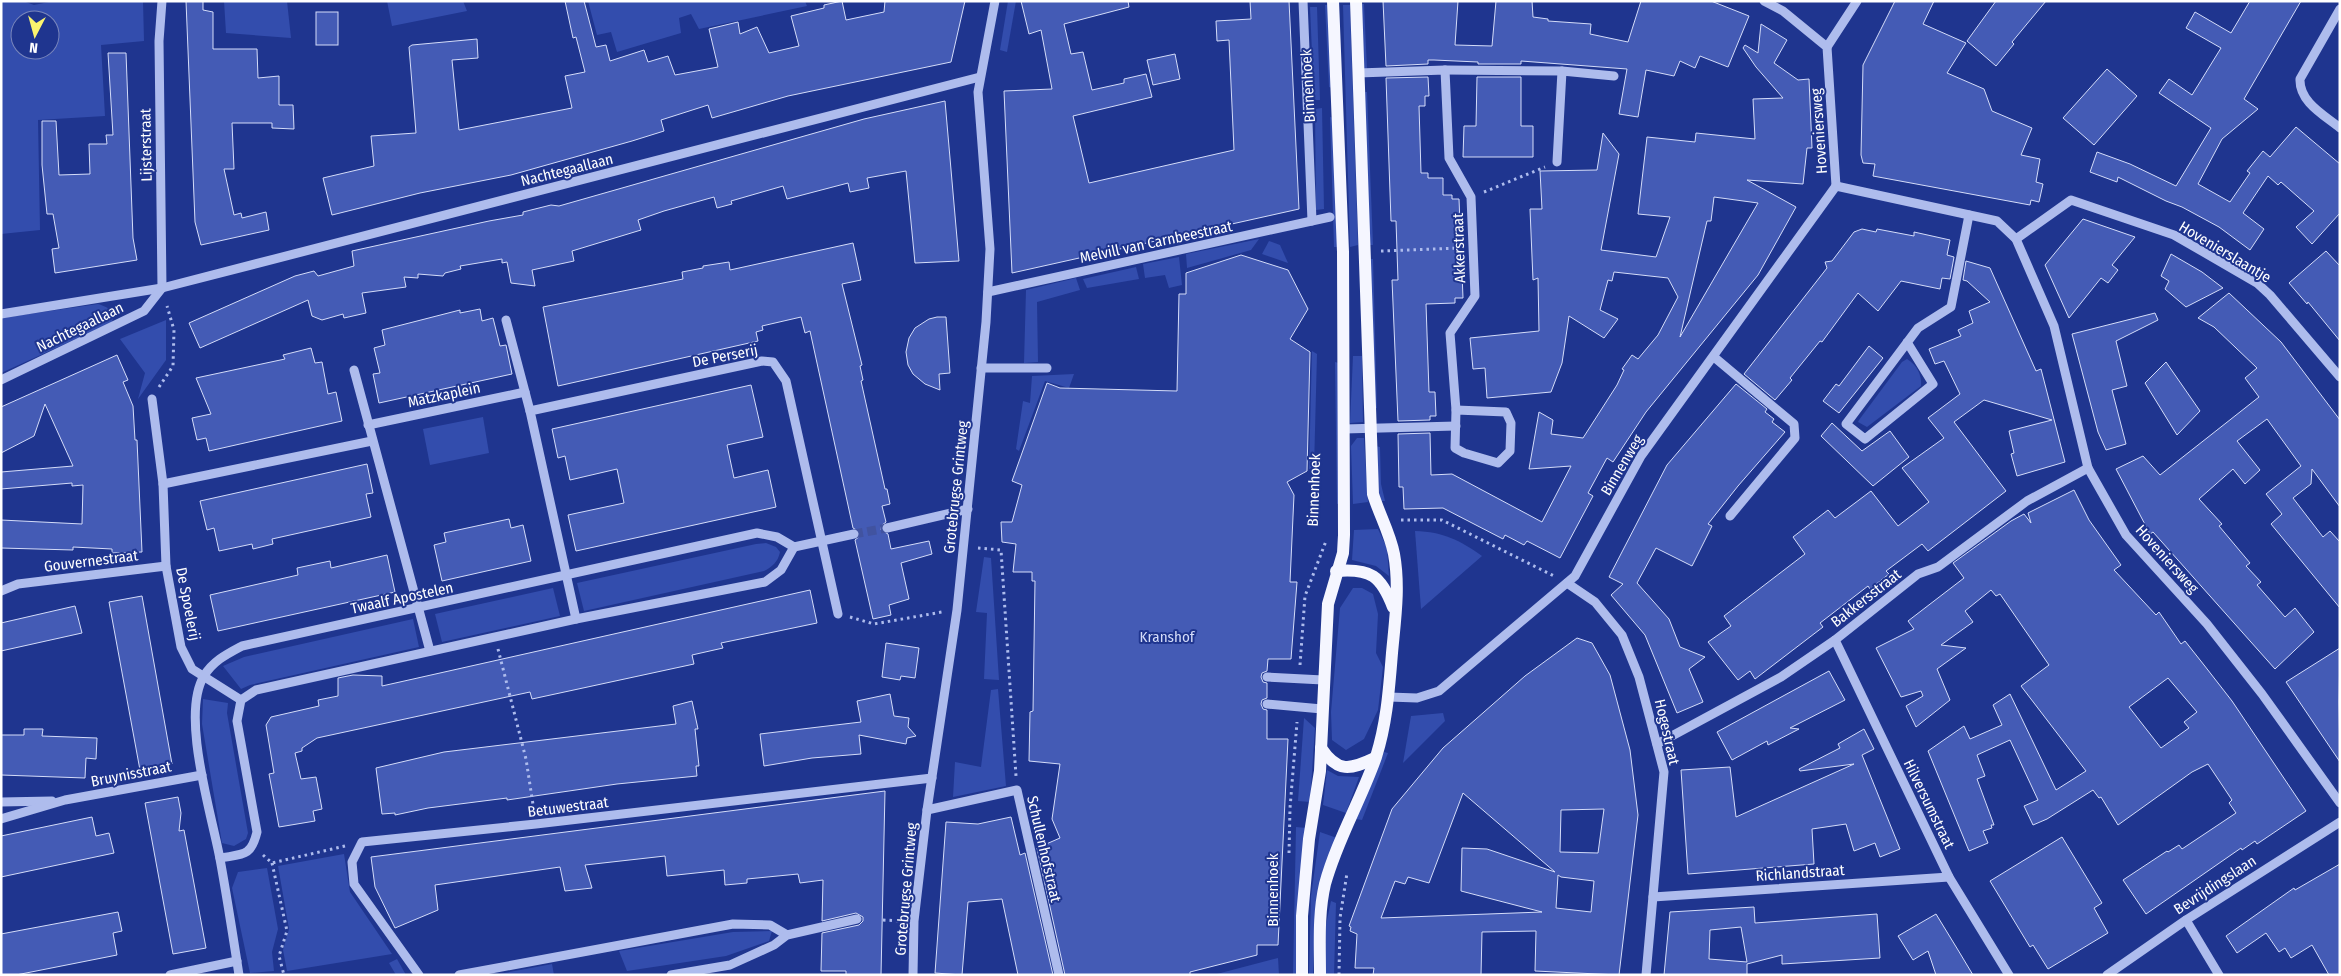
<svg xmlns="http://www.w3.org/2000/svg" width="2341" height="976" viewBox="0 0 2341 976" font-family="'Fira Sans Condensed',sans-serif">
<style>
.green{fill:#334dad;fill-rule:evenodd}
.building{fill:#445bb5;stroke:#d4dcf9;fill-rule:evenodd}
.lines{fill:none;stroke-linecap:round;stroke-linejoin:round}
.minor-tunnel{stroke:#4153a0;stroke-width:9;stroke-dasharray:9 4.5;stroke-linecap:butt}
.path{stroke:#aebced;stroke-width:3;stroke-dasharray:2.5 4;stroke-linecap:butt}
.minor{stroke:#aebced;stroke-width:9}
.major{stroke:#f5f6ff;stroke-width:12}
.labels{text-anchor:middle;stroke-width:4;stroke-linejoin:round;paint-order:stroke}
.street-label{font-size:15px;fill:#fff;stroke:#1f358f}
.park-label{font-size:15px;fill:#d4dcf9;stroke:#1f358f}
</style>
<rect width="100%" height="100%" fill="#1f358f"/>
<g class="green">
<path d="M1,1H23L34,5L54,1H143L144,41L101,45L105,116L38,120L40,230L1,234ZM20,20H50V50H20Z"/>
<path d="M224,1H287L291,38L226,33Z"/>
<path d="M387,1H463L467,11L392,26Z"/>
<path d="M588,1H805L807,6L699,29L691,14L679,18L681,33L617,52L611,32L597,35Z"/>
<path d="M1008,1H1016L1007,52L1000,50Z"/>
<path d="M1361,4H1364L1367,69H1363Z"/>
<path d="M1325,5H1329L1332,88L1329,87Z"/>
<path d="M1343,5H1350L1358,245L1350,247Z"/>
<path d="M1310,7H1317L1320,100H1314Z"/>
<path d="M1364,92H1367L1373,245H1369Z"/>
<path d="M1322,108L1324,209L1316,210L1315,109Z"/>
<path d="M1330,117L1334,118L1339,247H1334Z"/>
<path d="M1259,239L1251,250L1187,268L1186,254Z"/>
<path d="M1269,241L1280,245L1288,263L1262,254Z"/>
<path d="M1179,257L1182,285L1169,288L1165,275L1145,278L1143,264Z"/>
<path d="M1369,259H1373L1377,408L1374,409Z"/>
<path d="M1136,267L1139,279L1087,288L1083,279Z"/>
<path d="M1076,278L1080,290L1037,302L1038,362L1024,363L1026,290Z"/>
<path d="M98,304C108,307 118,312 111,323L1,373V318Z"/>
<path d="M166,320V360L138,399L145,373L120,339Z"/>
<path d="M1312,351L1317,354L1314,468L1309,469Z"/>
<path d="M1353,356H1362L1363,422L1350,423Z"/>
<path d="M1907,359C1917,365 1922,375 1921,386L1867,427L1858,422L1859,420L1902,362Z"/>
<path d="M1335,362L1339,363L1341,503L1337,504Z"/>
<path d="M1074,374L1069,388L1045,381L1019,451L1016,449L1023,401L1030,403L1032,376Z"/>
<path d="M483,417L489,453L430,465L423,429Z"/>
<path d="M1357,438H1364L1368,502L1353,504L1351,446Z"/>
<path d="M1375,446L1380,447L1381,484L1385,501H1380Z"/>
<path d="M1378,529L1387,548L1389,576L1376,566L1352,560L1354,530Z"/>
<path d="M1415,531C1444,532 1459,540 1482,556L1421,609Z"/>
<path d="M766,543L776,547L780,552C778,562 772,567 764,571L584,611L577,583L756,544Z"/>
<path d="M984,557L991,558L999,680L984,679L987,613L976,612Z"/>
<path d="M553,588L560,616L442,642L435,614Z"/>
<path d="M1353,588H1362L1373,594L1378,614L1376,653L1383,667L1378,710L1364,739L1346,750L1332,740L1331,712L1340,608Z"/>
<path d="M413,619L419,647L250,685L241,689L223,666L244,657Z"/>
<path d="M998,689L1006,786L953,797L955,762L981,767L991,690Z"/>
<path d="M203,699L228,703L227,713L248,833L246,839L234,846L222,843L202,724Z"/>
<path d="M1443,713L1445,721L1403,763L1411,716Z"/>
<path d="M1304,718L1315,728L1310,802L1298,801Z"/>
<path d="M1384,752L1388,753L1362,820L1356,819Z"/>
<path d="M1327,770L1338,776L1359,777L1346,813L1323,805Z"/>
<path d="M1296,827L1307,828L1297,975H1293Z"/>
<path d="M1320,832L1337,838L1315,916L1313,975H1309L1311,896Z"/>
<path d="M344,854L350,892L392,954L287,971L283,950L289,929L278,866Z"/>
<path d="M267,868L278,929L272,952L274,971L250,973L232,888L238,872Z"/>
<path d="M1331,901L1336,903L1334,975H1325L1326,925Z"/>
<path d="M772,931L769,941L726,956L627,971L619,951L733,932Z"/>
<path d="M1278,958L1279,975H1213Z"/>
<path d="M397,959L406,975H396L389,963Z"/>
<path d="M552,964L554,975H494Z"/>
</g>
<g class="building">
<path d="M186,1H203V10L213,12V49H257L258,78L279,76V105H293L294,129L272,128V123H232L234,169H224L234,215L241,213L242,218L266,212L269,230L201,245L195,222Z"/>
<path d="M565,1H584L596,47L606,45L610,61L644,50L648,62L668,56L675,75L718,67L709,29L738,22L740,34L757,27L769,53L799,46L791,16L824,8V5L842,1L846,20L884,12L885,1H965L951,62L788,96L712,118L708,105L661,120L664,131L632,141L511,175L420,193L332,215L323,178L374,166L371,136L416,133L409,47L412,45L477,39L478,58L452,60L459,130L572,108L565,76L585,72L576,37L573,38Z"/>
<path d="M1021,1H1128L1129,7L1064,24L1071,54L1083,52L1092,90L1124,83V79L1146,74L1152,97L1073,116L1089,183L1234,150L1229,40L1217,41L1216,21L1251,19L1250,1H1289L1299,209L1012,273L1004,91L1052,89L1041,30L1029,34Z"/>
<path d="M1383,1H1458L1455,45L1492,46L1496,1H1532L1533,17L1548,19V21L1591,24L1590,34L1628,42L1641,1H1711L1749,16L1728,67L1700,56L1695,68L1680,61L1674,76L1646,70L1638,117L1619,114L1627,69L1521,61V64H1478V62L1434,60H1428V64L1386,66Z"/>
<path d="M1895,1H1934L1923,24L1966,43L1947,73L1984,89L1992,111L2032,128L2021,155L2040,159L2036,182L2043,184L2039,202L2031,200L2030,205L1873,176L1875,164L1863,163L1861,155L1863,65Z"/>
<path d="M1996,1H2046L2012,42L2014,44L1996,66L1967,41Z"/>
<path d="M2250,1H2301L2244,99L2258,109L2222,139L2198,184L2230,202L2250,173L2247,171L2263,151L2270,157L2296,127L2340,164V213L2312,244L2296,227L2314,211L2281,182L2278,185L2268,176L2243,213L2264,229L2250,250L2219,227L2182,207L2166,201L2118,177L2117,182L2090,172L2097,152L2130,164L2176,186L2211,128L2159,93L2169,79L2192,95L2221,48L2186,28L2195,12L2231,33Z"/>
<rect x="316" y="12" width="22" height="33"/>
<path d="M1761,24L1787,40L1774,63L1798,80L1809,79L1812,148H1807L1803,184L1747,180L1796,207L1758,275L1646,412L1613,462L1607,458L1588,493L1593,496L1560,558L1527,541L1524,545L1505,535L1503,539L1443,508L1404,509L1403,487H1399L1398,434L1430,433L1431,475L1452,474L1542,522L1571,466L1529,469L1539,412L1553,420L1551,434L1583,438L1617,385L1624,370L1622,369L1632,355L1638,359L1658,335L1678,297L1668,278L1614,272L1612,281L1608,280L1600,310L1618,319L1604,338L1569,316L1562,363L1551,392L1487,398L1485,368L1473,369L1470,338L1539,331L1538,278L1533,280L1530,209H1542L1540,171L1597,170L1603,133L1619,154L1601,250L1656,257L1670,217L1638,214L1647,137L1695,142L1696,133L1755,139L1753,99L1783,98L1756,67L1743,48L1745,45L1758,53ZM1714,197L1758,203L1680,337L1707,221H1711Z"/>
<path d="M108,53H126L133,238L137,260L55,273L52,249L59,248L53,214H47L42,165V121H56L59,175L90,174L89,144H107L106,135H113Z"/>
<path d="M1175,54L1180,79L1153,85L1147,60Z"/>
<path d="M2107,69L2137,96L2094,145L2063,118Z"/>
<path d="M1428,77L1429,96H1425V106H1419L1421,173H1428V178H1443V195H1452V199H1459L1463,298H1455V303L1426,304L1429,392H1435L1436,416H1430V420L1398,421L1392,280H1398L1396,221H1391L1386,78Z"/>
<path d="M1477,77H1521V126H1533V157H1463L1464,126H1476Z"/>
<path d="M945,101L959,261L915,263L906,171L867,178L869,188L850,192L848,183L787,199L783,186L731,201L732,204L717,208L714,197L664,211L638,220L641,230L572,251L574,261L532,270L535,286L511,283L507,262L502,263V259L460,266L461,269L445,273L443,276L418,274V278L404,277L406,287L362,293L366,313L344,318L343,314L322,320L312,316L308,300L200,348L189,323L295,276L314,271L318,276L354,266L352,251L489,221L523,215V212L551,205L559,206L864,119Z"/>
<path d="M2083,219L2135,237L2112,265L2118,270L2108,283L2101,278L2069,318L2045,265Z"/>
<path d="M1862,229L1876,232L1877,229L1914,236V232L1950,240L1947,255L1954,257L1950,279L1942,278L1940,289L1901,281L1878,311L1858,293L1822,342L1820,341L1790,378L1792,380L1775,400L1744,374L1827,268L1825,262L1832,261L1854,232Z"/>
<path d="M853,243L861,280L842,284L862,365L860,366L863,380L861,381L885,489H887L890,504L882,506L886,522L881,526V530L888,534L891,549L929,541L932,554L901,563L909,599L889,605L891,615L873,619L855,540L860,536V532L853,528L810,331L805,333L801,317L762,326L763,330L756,332L758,341L558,386L543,307L683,279L682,272L703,268V266L729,262L730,270Z"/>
<path d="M2326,251L2340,266V341L2308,302L2307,304L2289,283Z"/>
<path d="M2171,254L2202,272L2223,288L2186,307L2165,289L2169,281L2161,276Z"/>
<path d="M1241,255L1288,270L1308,309L1290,339L1310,352L1307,471L1287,482L1294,495L1290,582H1297L1291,659H1268L1267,671L1262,673L1261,677L1263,682L1267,683V698L1262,700L1261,704L1263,709L1267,710V739H1288L1278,945H1257V955L1190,972V975H1065L1037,848L1060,838L1052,819L1060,764L1029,761L1030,712L1033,711L1035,581H1032V572H1013L1016,544L1002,542L1001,522H1012L1022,485L1012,481L1047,383L1060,388L1177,391L1179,294H1186V273Z"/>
<path d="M1966,261L1990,268L2036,371L2041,369L2065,462L2017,476L2011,454L2014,453L2009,431L2052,420L1984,400L1954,422L2006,491L1928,551L1922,544L1886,571L1889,574L1870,589L1868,586L1820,623L1823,627L1755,679L1750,671L1738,680L1708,642L1731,626L1724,616L1805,554L1793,537L1828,510L1835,518L1871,491L1898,526L1929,502L1902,468L1944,438L1928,418L1960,394L1944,361L1935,364L1929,349L1961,336L1958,330L1973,323L1969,311L1990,302L1967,281L1963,280Z"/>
<path d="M2229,293L2281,342L2340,420V507L2312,469L2311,484L2293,498L2323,537L2330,531L2340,542V608L2271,524L2282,514L2266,494L2301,466L2267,419L2237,441L2260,470L2245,484L2233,469L2199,499L2222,524L2219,526L2250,563L2246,566L2261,582L2257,585L2285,617L2295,608L2314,632L2275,669L2153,532L2150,534L2116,469L2143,456L2160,475L2259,397L2245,378L2257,368L2214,327L2198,318Z"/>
<path d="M480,309L482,321L493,318L500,346L506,345L512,374L379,403L373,374L380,373L374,348L385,345L382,330L460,310V313Z"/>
<path d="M2155,313L2158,320L2116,341L2127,386L2112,390L2126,444L2106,450L2098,432L2072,334Z"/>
<path d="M937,317H946L950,373L939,374L940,390L925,384L913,374L908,365L906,352L909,338L915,328L929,319Z"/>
<path d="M1869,346L1883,358L1839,413L1823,401L1836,384L1839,386Z"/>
<path d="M311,348L315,363L322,362L328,394L336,392L342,421L209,451L206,438L197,440L192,418L211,414L196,378L285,359L283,355Z"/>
<path d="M117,355L128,380L123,382L133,406L135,440H137L142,552L112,553V549L73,547V550L1,548V520L82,524L83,485L72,486V483L1,489V472L73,466L45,404L34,436L1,453V407Z"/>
<path d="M2166,362L2200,411L2177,435L2145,383Z"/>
<path d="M1736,384L1767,409L1765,412L1774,419L1772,422L1785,432L1738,486L1708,524L1712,526L1692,566L1656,548L1637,583L1669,619L1680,647L1705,657L1689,669L1703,702L1677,713L1645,635L1611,595L1623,584L1609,577L1667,465Z"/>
<path d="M751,385L763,437L727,445L734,478L768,470L776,507L576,551L568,515L624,503L617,469L570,480L565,456L558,458L552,429Z"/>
<path d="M1832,423L1862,451L1890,431L1909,457L1873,486L1821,436Z"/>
<path d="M367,464L373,493L366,494L371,517L272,539L273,544L253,549L252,544L219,551L214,528L207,530L200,501Z"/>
<path d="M2074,490L2089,520L2121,565L2114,570L2156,615L2159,612L2181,644L2185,641L2204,665L2232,701L2306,811L2257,844L2255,841L2242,850L2241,848L2146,914L2123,880L2167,851L2168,852L2179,845L2182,849L2236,813L2229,803L2232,800L2208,764L2192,772L2118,825L2101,797L2099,798L2093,790L2047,819L2033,825L2024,806L2038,800L2010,740L1977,755L1985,776L1977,779L1994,825H1991L1992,828L1983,831L1988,843L1969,851L1928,751L1964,726L1970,739L2002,725L1993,705L2010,694L2056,790L2086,771L2021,686L2049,665L2000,594L1996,596L1991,590L1965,611L1973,622L1941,645L1966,648L1937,669L1950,700L1916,727L1906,706L1923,696L1921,691L1901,697L1876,648L1914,629L1908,621L1964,578L1953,563L2011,521L2024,514L2031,523L2028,513ZM2168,678L2197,712L2184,722L2189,728L2161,748L2129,707Z"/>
<path d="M509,519L511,528L523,525L531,561L442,581L434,545L446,542L444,533Z"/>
<path d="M387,555L395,592L218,631L210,595L298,575L297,568L330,561L331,568Z"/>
<path d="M810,590L817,623L721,643L723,648L692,655L694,664L532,699L530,692L317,738L302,748V751L295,753L301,779L316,777L322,809L313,811L315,821L279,827L269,774L274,773L266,725L271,717L319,706L318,700L338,696V678L353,675L382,676V686Z"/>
<path d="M142,596L172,764L140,770L109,602Z"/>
<path d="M75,606L82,633L1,651V623Z"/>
<path d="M1577,638L1592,643L1610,675L1630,750L1638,815L1619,975L1535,971L1536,931L1482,932L1481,975H1373L1374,968H1355L1357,934L1350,931L1351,927L1349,926L1392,809L1443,748L1525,676ZM1463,793L1555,872L1487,849L1462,848L1461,891L1542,912L1381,918L1395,881L1405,884L1408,877L1429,883ZM1604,809L1598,853L1560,852L1561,810ZM1558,875L1561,877L1594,881L1591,912L1556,908Z"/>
<path d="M886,643L919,648L915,678L901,676L900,680L882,677Z"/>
<path d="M2340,648L2339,702L2340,762L2286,682Z"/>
<path d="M1829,671L1845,700L1790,728L1799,729L1768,745L1767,741L1732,760L1717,732Z"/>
<path d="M890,694L894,716L909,718L908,727L916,736L907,738L906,744L859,735L861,754L812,758L764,766L760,734L861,722L857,701Z"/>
<path d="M692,701L698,729H695L699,766H696L697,776L617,784L507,800V798L428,808L395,815V813L382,814L376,768L444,752L676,724L673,706Z"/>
<path d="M24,729H43L42,736L97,738L96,759L86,758L85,778L1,775V735H24Z"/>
<path d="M1864,729L1874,749L1862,755L1900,849L1880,857L1875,843L1854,851L1846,824L1812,829L1814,864L1688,874L1681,770L1730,767L1736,817L1854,764L1800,771L1799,769L1840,748L1838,744Z"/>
<path d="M885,791L881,975H846V971H821L822,933L859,925L863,921V917L856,913L822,921L823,880L800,883L798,874L747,879V883L725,885L724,870L667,876L665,856L585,865L592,888L565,891L560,867L435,885L438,910L395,928L375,887L371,857Z"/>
<path d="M178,797L181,813L179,831L184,830L206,948L173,954L145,803Z"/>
<path d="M92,817L96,836L109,833L114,853L1,877V836Z"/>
<path d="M1011,817L1020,855L1025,853L1053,975H1018L1002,899L968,902L962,975L935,973L946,822L978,824Z"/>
<path d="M2062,837L2102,903L2094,908L2108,933L2048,969L2033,945L2030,947L1990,881Z"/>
<path d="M2340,864V975H2329L2312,945L2291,958L2285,948L2279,952L2266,933L2237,953L2226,936L2294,888L2295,890Z"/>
<path d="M1754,907L1755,923L1877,914L1880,958L1782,964V955L1747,964V975H1664L1670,912ZM1741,927L1747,962L1709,959L1710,930Z"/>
<path d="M118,912L122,931L113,933L117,955L16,975H1V934Z"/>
<path d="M1936,914L1958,950L1973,975H1936L1928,951L1913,960L1898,936Z"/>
</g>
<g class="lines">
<path class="minor-tunnel" d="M854,534L887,528"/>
<g class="path">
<path d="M1484,192L1545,167"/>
<path d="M1381,251L1459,248"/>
<path d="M159,387L173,366L174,330L167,306"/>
<path d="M1401,520H1442L1554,576"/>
<path d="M978,548L1001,550L1016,776"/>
<path d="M850,617L874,624L942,612"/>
<path d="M498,649L526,759L534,811"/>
<path d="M1300,665L1305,596L1326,541"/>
<path d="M1289,853L1290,808L1297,722"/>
<path d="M263,855L272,863L345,846"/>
<path d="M272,863L287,931L279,956L284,975"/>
<path d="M883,920L901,921"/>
<path d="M1339,975L1340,918L1347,873"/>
</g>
<g class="minor">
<path d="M1303,1L1312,221"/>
<path d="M1764,1L1783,11L1827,47L1836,186"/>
<path d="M2340,9L2300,79C2299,102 2324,115 2340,128"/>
<path d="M1827,47L1857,1"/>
<path d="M1445,70L1562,71L1614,76"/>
<path d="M1358,73L1445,70L1449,158L1471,197L1475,296L1450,333L1456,410"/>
<path d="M1557,162L1562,71"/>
<path d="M1836,186L1997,221L2016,239L2054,326L2088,468L2126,535L2207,624L2262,694L2340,803"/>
<path d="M2016,239L2071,200L2174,235L2257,283L2270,295L2340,377"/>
<path d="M162,288L159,41L162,1"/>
<path d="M988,292L1330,217"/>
<path d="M1,314L162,288L980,77"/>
<path d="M506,320L530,411"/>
<path d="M1907,342L1933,384L1865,439L1846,424L1918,328L1951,307L1969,215"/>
<path d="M1714,357L1794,424L1795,438L1730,516"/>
<path d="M981,368H1047"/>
<path d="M354,370L430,651"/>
<path d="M1,380L144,311L162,288"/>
<path d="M152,399L163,484L166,566L181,647L192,669L241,700"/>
<path d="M1456,410L1506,412L1511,423L1510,451L1498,463L1464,453L1455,448Z"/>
<path d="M368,425L525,392"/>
<path d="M1344,429L1456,426"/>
<path d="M163,484L372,441"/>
<path d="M887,528L968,509"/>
<path d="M1567,583L1595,602L1622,635L1639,677L1664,772L1646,975"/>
<path d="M1,591L18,584L166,566"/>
<path d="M576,619L530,411L762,361L773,362L786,381L838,614"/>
<path d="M1835,640L1949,877L2009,975"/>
<path d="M1267,677L1323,680"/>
<path d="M1389,697L1417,698L1439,691L1575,576L1641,456L1836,186"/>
<path d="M1267,704L1322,709"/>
<path d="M1657,744L1781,677L1835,640L1918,574L1938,567L2027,501L2088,468"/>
<path d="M1,802L52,801"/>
<path d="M927,810L1017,790L1059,975"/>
<path d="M1,819L65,800L202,775"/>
<path d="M220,858C243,854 251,857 257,832L237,721L241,700L256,690L576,619L765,582L781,570L794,547"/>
<path d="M1653,897L1949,877"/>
<path d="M2186,920L2219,975"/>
<path d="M170,975L237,961"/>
<path d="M239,975C233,936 227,897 220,859C212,815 180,715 204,676C213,661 227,654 242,646L757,533L777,537L794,547L854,534"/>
<path d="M419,975L354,884L352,862L362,842L536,824L932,778"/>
<path d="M459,975L733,924L770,925L787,935"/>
<path d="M671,975L730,965L774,945L787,935L857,919"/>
<path d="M913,975L914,921L927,810L957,610L986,322L990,249L978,92L995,1"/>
<path d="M2107,975L2186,920L2340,822"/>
</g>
<g class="major">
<path d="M1336,571C1371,568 1381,576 1393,607"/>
<path d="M1321,748C1338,773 1350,770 1375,758"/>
<path d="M1302,975V916L1309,839L1320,771L1328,604L1343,553L1344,535L1343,252L1333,1"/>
<path d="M1320,975C1320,944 1318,914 1325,884C1337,840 1361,800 1376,757C1387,722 1389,689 1392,653C1395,620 1400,587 1394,554C1390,533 1379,514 1373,494L1356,1"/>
</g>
</g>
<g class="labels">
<g class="street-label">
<text transform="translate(1308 86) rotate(-93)" y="5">Binnenhoek</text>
<text transform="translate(1819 131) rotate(-94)" y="5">Hoveniersweg</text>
<text transform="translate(146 145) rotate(-91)" y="5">Lijsterstraat</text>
<text transform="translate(567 170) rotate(-14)" y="5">Nachtegaallaan</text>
<text transform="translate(1156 242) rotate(-12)" y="5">Melvill van Carnbeestraat</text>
<text transform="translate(1459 248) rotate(-92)" y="5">Akkerstraat</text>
<text transform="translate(2225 252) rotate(31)" y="5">Hovenierslaantje</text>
<text transform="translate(80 327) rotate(-26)" y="5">Nachtegaallaan</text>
<text transform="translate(725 356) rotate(-11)" y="5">De Perserij</text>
<text transform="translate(444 395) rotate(-12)" y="5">Matzkaplein</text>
<text transform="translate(1622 465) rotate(-59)" y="5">Binnenweg</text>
<text transform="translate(956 487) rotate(-84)" y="5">Grotebrugse Grintweg</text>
<text transform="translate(1314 490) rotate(-88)" y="5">Binnenhoek</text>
<text transform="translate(2167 559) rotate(48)" y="5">Hoveniersweg</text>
<text transform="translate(91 561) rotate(-7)" y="5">Gouvernestraat</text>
<text transform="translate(402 598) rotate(-12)" y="5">Twaalf Apostelen</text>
<text transform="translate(1866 598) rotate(-38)" y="5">Bakkersstraat</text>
<text transform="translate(188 604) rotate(79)" y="5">De Spoelerij</text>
<text transform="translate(1667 732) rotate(77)" y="5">Hogestraat</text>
<text transform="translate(131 774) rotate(-11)" y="5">Bruynisstraat</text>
<text transform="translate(1929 804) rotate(64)" y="5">Hilversumstraat</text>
<text transform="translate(568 807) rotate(-7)" y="5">Betuwestraat</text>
<text transform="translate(1044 849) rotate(77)" y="5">Schullenhofstraat</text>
<text transform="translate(1800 873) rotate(-4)" y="5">Richlandstraat</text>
<text transform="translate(2215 885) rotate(-33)" y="5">Bevrijdingslaan</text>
<text transform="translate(906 889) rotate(-85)" y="5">Grotebrugse Grintweg</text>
<text transform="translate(1273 890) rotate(-90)" y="5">Binnenhoek</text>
</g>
<g class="park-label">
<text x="1167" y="642">Kranshof</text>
</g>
</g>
<rect width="2341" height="976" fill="none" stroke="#ffffff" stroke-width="5"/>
<g transform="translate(35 35) rotate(186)"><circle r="24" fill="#1f358f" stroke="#7986bc"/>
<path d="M0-4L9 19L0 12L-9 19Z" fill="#fbf46e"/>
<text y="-8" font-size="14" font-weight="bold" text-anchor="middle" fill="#ffffff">N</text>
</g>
</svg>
